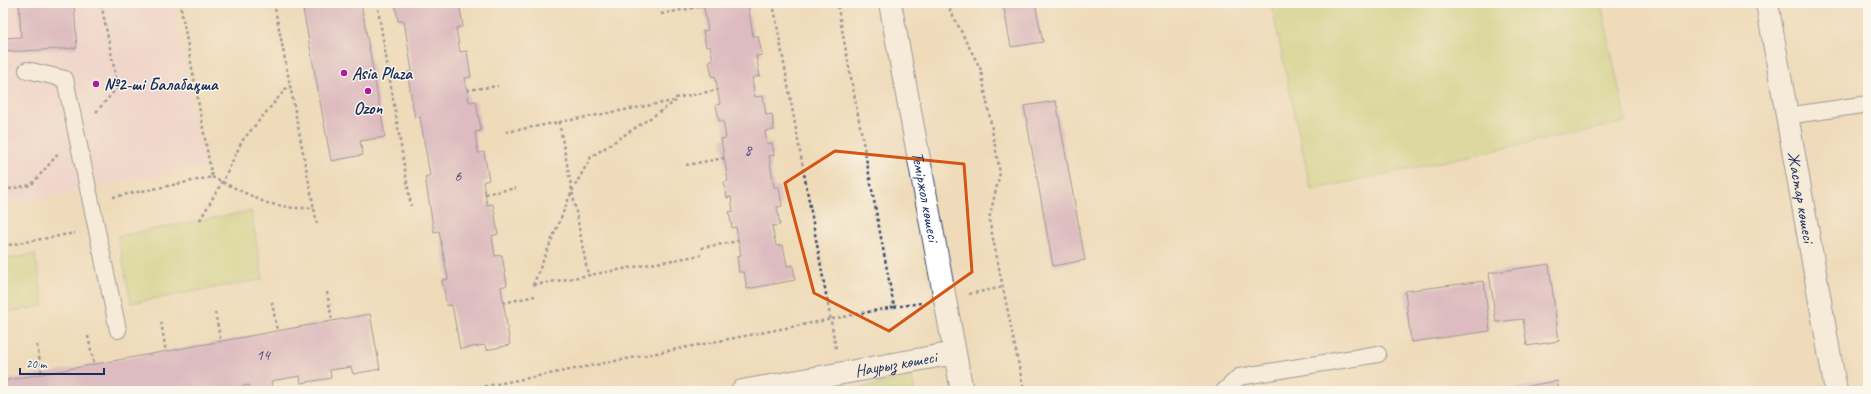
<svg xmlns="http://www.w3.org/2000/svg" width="1871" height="394" viewBox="0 0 1871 394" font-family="Caveat,sans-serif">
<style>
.built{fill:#f2cfe0}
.green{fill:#c0d578;stroke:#6e826b}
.building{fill:#c895c8}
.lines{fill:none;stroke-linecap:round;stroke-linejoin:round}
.service-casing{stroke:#3b496c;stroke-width:18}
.tertiary-casing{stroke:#3b496c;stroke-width:24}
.path{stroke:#3b496c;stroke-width:2.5;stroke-dasharray:3 3;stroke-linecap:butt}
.service{stroke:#fff;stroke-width:16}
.tertiary{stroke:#fff;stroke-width:22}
.marked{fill:none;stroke:#d45514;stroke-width:3;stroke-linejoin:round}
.poi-dot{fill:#b5179e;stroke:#fbf7ec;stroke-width:1.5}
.labels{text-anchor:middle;stroke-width:3;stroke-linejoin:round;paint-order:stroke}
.number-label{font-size:15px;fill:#464878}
.poi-label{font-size:17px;font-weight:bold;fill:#1b2f5e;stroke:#fbf7ec;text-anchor:start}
.street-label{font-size:17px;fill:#1b2f5e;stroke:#fbf7ec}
</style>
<rect width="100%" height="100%" fill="#fbf7ec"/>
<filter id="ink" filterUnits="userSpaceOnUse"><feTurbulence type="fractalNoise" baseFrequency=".025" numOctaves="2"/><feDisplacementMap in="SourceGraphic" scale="8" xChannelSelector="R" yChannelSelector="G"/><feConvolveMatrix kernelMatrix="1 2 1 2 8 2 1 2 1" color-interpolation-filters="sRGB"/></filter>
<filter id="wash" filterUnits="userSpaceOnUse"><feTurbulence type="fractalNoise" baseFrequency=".012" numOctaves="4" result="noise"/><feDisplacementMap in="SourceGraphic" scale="16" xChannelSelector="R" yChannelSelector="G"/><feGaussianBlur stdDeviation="0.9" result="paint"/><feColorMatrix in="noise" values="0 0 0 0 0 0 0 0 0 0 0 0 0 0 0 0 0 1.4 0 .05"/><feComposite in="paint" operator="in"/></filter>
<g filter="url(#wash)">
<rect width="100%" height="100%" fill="#efdbb9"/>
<path class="built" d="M3,3H173L204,166L3,206Z"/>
<g class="green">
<path d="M1271,3H1601L1626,122L1311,190Z"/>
<path d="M251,211L263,279L131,303L118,236Z"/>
<path d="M35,254L44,306L3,313V260Z"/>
<path d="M912,377L915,391H845L854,389Z"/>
</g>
<g id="blocks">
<g class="building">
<path d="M19,3H74L77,48L3,52V38L21,37Z"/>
<path d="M337,3H361L385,137L360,141L363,155L331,161L303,9Z"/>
<path d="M395,3H459L463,26L456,28L460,52L467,51L471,77L465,78L469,102L476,101L481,131L475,132L478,153L484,152L489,180L483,182L487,205L493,204L498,234L492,236L495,256L502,255L507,285L501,287L510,345L486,350L485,345L460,349L452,305L447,306L442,280L448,279L439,231L434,232L425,177L430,175L420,117L415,118L407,72L412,71L404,21H398Z"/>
<path d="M703,3H756L748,5L753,36H758L762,55L756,56L760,76L752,78L755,97L763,96L766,115L772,114L774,130L765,131L767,144L772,143L774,155L769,156L774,187H779L782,206L777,207L780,225L772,226L776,246L783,245L787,266L793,265L795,280L747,289L744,272H739L737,256L741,255L736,227L732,228L729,212L733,211L731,197L727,198L724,182L728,181L721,139L726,138L723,121H719L716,105L720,104L715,76L712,77L709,61L713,60L710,46L706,47L703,31L708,30Z"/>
<path d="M1003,3H1035L1043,42L1011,47Z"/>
<path d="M4,68L7,120L3,121V69Z"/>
<path d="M1056,101L1085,260L1053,266L1024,106Z"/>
<path d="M1549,264L1559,341L1527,346L1523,319L1496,322L1489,273Z"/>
<path d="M1484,281L1490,331L1411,342L1405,291Z"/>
<path d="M370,314L380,369L353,374L351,367L330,370L331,378L301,383L300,376L271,381L273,388L259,391H250L249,385L216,391H3V381Z"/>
<path d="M1557,381L1559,391H1504V390Z"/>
</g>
</g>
</g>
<g filter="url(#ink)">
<use href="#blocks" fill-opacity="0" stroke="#3b496c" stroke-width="1"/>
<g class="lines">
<defs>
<g id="service">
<path d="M27,70L65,79L118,330"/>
<path d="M1787,116L1868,104"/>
<path d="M1224,391L1239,377L1378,354"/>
</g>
<g id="tertiary">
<path id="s1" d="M890,3L962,391"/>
<path id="s2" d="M1767,3L1836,391"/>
<path id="s3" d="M742,391L955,353"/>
</g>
</defs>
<use href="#service" class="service-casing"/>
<use href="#tertiary" class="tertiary-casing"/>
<g class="path">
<path d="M274,3L317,224"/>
<path d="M377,3L411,206"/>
<path d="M773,3L836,349"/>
<path d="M948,3L949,8L981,70L1000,173L989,219L1024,391"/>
<path d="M661,14L703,6"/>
<path d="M467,90L498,86"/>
<path d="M675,98L718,90"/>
<path d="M96,112L118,87L101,3"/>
<path d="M559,122L588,275"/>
<path d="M506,132L673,101"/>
<path d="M686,165L724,158"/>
<path d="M212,177L266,203L294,208H314"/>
<path d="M3,190L31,185L58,154"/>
<path d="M485,194L516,188"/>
<path d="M113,197L212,177L180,3"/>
<path d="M200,220L225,177L242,141L289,85"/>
<path d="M3,246L75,233"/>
<path d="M701,248L738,241"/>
<path d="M533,285L572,191L591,157L676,101"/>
<path d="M534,285L701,255"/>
<path d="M327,292L332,321"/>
<path d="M969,294L1003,287"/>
<path d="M272,302L277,331"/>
<path d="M503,303L535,296"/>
<path d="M894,307L921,303"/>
<path d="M215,312L221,342"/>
<path d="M161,322L166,352"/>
<path d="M88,336L94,365"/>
<path d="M37,345L42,374"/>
<path d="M461,391L894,307L837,3"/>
</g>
<use href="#service" class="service"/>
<use href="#tertiary" class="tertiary"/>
</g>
</g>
<path d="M0 0H1871V394H0ZM835,151L964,164L972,272L889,331L814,293L785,183Z" fill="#efdbb9" fill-opacity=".55" fill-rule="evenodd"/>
<path class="marked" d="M835,151L964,164L972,272L889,331L814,293L785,183Z"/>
<g class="poi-dot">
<circle cx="344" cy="73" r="4"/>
<circle cx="96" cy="84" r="4"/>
<circle cx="368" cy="91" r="4"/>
</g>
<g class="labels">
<g class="number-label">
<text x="748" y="155">8</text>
<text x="458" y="181">6</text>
<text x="263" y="360">14</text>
</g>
<g class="poi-label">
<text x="352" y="79">Asia Plaza</text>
<text x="104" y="90">№2-ші Балабақша</text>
<text x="368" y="114" text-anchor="middle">Ozon</text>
</g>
<g class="street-label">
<text dy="6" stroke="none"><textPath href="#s1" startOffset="197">Теміржол көшесі</textPath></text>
<text dy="6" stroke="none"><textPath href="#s2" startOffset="197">Жастар көшесі</textPath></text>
<text dy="6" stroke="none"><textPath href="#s3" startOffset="156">Наурыз көшесі</textPath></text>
</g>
</g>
<rect width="1871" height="394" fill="none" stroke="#fbf7ec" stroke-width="16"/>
<path d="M20 368v6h84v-6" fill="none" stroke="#1b2f5e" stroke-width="2"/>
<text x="26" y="368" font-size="12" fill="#1b2f5e" stroke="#fbf7ec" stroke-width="3" paint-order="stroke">20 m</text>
</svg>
